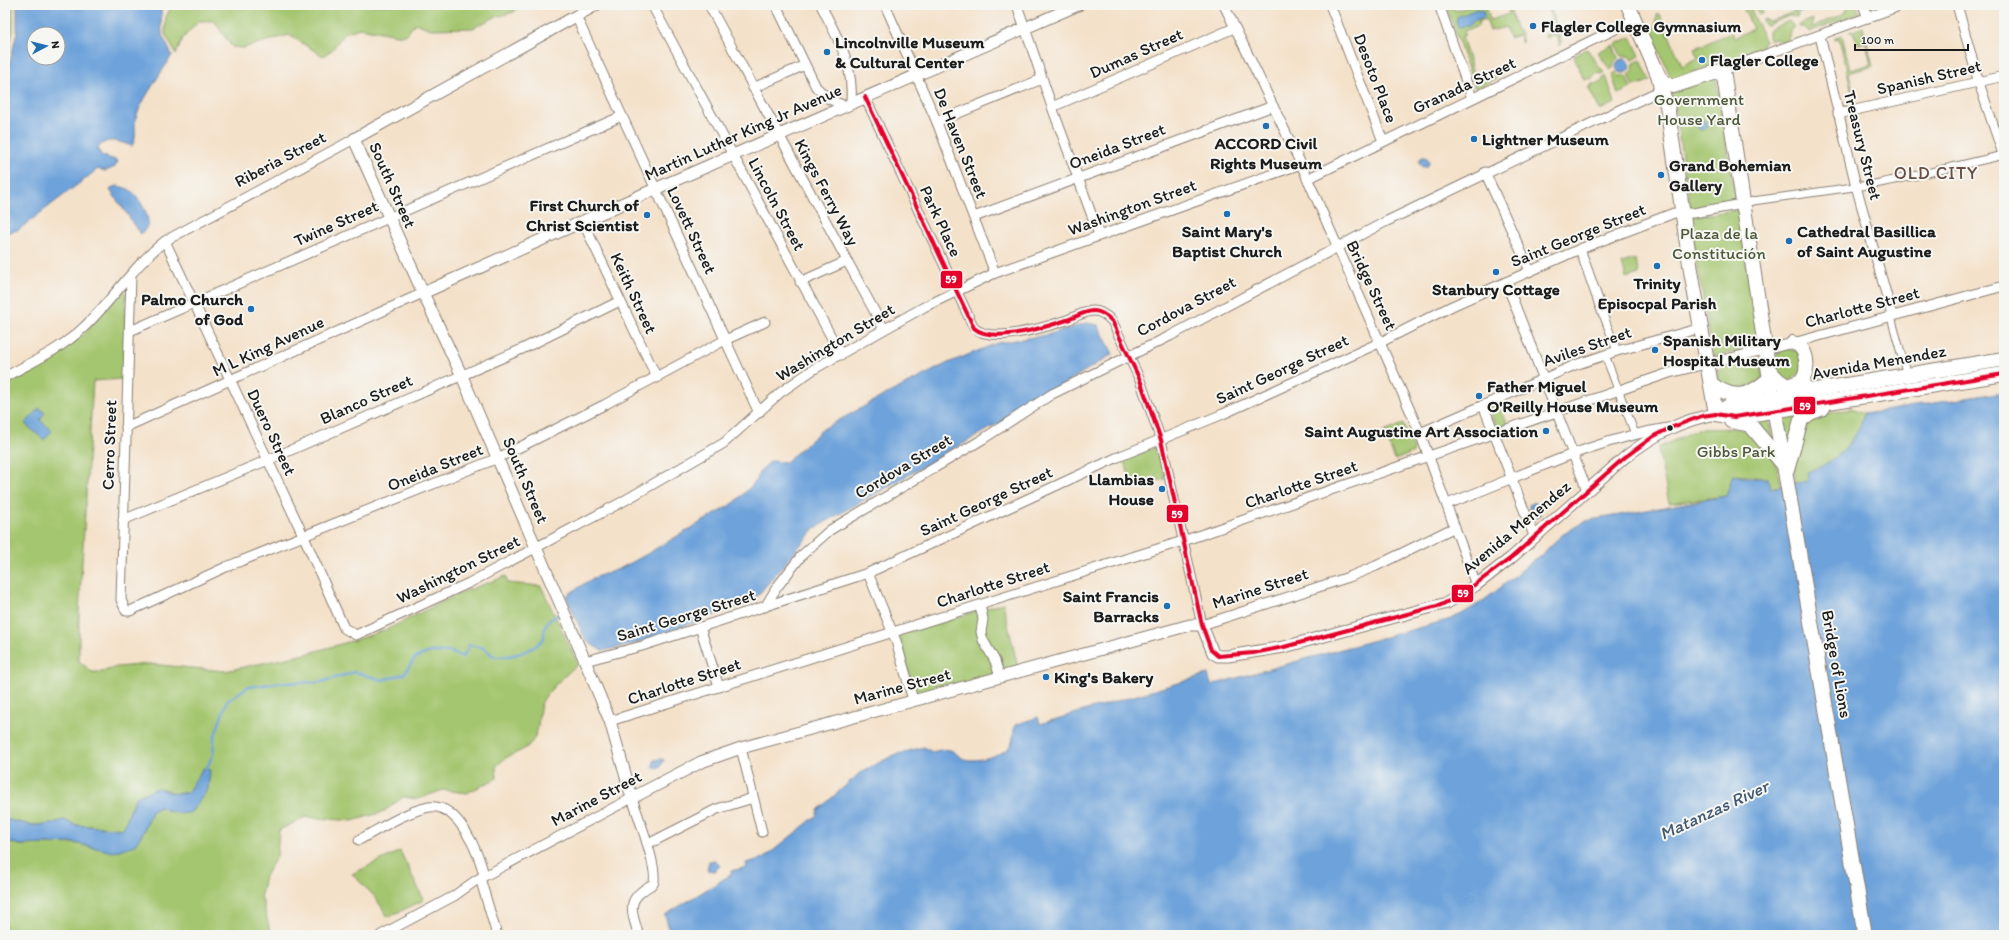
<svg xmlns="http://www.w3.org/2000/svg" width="2009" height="940" viewBox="0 0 2009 940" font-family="Itim,sans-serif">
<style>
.green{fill:#a5c66f;stroke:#607146}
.water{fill:#6da2da;stroke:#445f7b;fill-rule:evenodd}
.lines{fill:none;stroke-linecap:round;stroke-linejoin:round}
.stream{stroke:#6da2da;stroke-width:2.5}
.pedestrian-casing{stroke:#887e72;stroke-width:9}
.minor-casing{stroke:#887e72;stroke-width:11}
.tertiary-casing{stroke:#887e72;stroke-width:13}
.primary-casing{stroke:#887e72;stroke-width:16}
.pedestrian{stroke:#fff;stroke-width:7}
.minor{stroke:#fff;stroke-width:9}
.tertiary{stroke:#fff;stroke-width:11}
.primary{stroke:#fff;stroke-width:14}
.bus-1-casing{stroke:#f6f6f2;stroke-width:7}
.bus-1{stroke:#e4002b;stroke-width:4}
.poi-dot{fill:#1f6fb2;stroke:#f6f6f2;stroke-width:1.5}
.bus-dot{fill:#1c1c1c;stroke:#f6f6f2;stroke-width:1.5}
.labels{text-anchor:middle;stroke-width:4;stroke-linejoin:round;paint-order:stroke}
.poi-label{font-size:17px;font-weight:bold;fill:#1c1c1c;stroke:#f6f6f2;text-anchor:start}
.street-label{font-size:17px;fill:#1c1c1c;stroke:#f6f6f2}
.park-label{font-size:17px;fill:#4c5839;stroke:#f6f6f2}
.neighbourhood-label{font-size:18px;letter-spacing:1px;fill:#694c43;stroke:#f6f6f2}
.water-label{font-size:18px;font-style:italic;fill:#405871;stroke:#f6f6f2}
.line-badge{stroke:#f6f6f2;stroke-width:1.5}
.badge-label{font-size:11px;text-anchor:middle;font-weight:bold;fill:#fff}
</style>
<rect width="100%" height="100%" fill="#f6f6f2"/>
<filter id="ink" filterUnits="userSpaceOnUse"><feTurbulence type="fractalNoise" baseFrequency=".025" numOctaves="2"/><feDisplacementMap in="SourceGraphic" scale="8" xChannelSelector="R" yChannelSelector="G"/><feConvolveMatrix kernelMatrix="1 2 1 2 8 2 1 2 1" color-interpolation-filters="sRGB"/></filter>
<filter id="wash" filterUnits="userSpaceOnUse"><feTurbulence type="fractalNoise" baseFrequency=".012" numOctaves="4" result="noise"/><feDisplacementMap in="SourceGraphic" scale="16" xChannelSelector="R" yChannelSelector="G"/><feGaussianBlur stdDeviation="0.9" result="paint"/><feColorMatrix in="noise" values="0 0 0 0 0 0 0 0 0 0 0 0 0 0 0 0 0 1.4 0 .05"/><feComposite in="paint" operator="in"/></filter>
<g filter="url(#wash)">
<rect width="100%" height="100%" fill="#f4e1c9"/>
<g class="green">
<path d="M5,5H13V31L10,45L5,42L7,34Z"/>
<path d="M172,5H519L514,12L495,17L473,28L431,29L415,23L406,35H397L360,28L344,33L332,50L323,56L289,35L243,48L232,47L214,21H199L183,38L176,54L165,34L166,17Z"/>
<path d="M1475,5H1486L1490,20L1509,14L1507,5H1509L1517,31L1519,30L1523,42H1521L1519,35L1509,38L1506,27L1490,31L1486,19L1478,22L1479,26L1464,31L1465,35L1462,36L1476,83L1494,75L1496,79L1475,89L1447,9L1453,7L1455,11Z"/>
<path d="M1547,5H1549L1562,44L1560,46L1556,35L1546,38L1545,35L1552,33L1548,21L1552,20Z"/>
<path d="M1742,5H1759L1763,13L1759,15L1755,7L1751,9L1765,41L1762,44V49L1673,79L1671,78L1650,30L1656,26L1657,15L1660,14L1682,66L1698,58L1694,49L1731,32L1734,38L1753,29Z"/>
<path d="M1809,5H1814L1796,14L1798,15L1797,17L1789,16L1767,25L1764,24L1762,20L1765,19L1770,22Z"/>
<path d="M1849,5H1856L1860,13L1809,32L1805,27H1799L1798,25L1813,19L1812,27L1845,13Z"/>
<path d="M1789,21L1794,27L1791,29L1788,39L1782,42L1774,38L1769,40V30Z"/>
<path d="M1863,27L1873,66L1849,73L1856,105L1843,107L1841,106L1855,104L1839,38L1835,39L1834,38L1842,35L1850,70L1871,64L1866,42L1857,44L1854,32H1850Z"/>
<path d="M1631,37L1640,56L1633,60L1628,56H1621L1616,44Z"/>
<path d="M1613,45L1618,58L1614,62L1613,68L1610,70L1598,52Z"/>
<path d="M1587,49L1604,73L1601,74L1595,73L1593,78L1584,80L1574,56Z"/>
<path d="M1641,60L1650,81L1634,86L1629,75L1633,70L1634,63Z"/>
<path d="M1616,72L1620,76H1626L1631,88L1618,94L1612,75Z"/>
<path d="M1606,76L1615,103L1600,110L1588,87H1592L1591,84L1601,83L1604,77Z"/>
<path d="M1716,78L1736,201L1693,209L1690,206L1672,94V92Z"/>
<path d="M1738,210L1760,346L1713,357L1689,217Z"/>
<path d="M1635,259L1639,274L1626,278L1622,263Z"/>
<path d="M122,292H125L126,295L123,379L93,381L79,612V661L92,672H101L117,667L149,664L225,671L306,654L362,638L390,628L458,594L506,576L507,583L541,586L578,664C569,672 544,693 541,705C537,719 541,733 529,745C519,755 508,752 496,767L497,778L467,793L443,790L418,799L403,797L383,812L352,821L306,817L279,830L277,856L265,876L261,895L271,935H5V841L20,845L75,843L94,848L144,831L152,811L159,807L173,812H191L208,787L176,794L161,788L136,797L123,829L76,825L64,820L46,825H31L5,819V383L60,351L82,336Z"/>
<path d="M1788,348L1798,352L1803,370L1789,382L1775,367C1774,357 1778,350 1788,348Z"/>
<path d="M1746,359L1761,365L1763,377L1750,388H1725L1717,380L1718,371L1733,360Z"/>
<path d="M1497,401L1509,426L1496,429L1488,406Z"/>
<path d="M1851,409L1864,414L1859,430L1843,452L1822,467L1808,481L1795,484L1794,467L1807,421L1820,415Z"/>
<path d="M1799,412L1788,450L1782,414Z"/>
<path d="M1768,417L1769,420L1773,443L1752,420Z"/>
<path d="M1403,424L1414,452L1395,460L1384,432Z"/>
<path d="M1737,428L1747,430L1772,457L1778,470L1782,486L1769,488L1759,478L1737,474L1726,496L1669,503L1658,448L1698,429Z"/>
<path d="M1158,446L1165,479L1133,487L1124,460Z"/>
<path d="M1003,603L1018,668L915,695L899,635Z"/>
<path d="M400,851L424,900L388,917L375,897L352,874Z"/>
</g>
<g class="water">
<path d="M17,5H161L162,35L172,55C161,74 146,93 137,114C132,128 139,131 132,146C120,142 107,136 98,148L101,155L118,161L115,167L106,171L98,169L18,230L5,233V82L17,32ZM34,34H58V58H34Z"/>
<path d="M1477,9L1483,11L1485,17L1475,20L1469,26L1458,27L1456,21L1457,17Z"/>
<path d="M5,42L10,45L5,66Z"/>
<circle cx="1623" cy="66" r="7"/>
<circle cx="1702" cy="125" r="5"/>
<circle cx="1424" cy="162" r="5"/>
<path d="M118,186C122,187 127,188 130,190C138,195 149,215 148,223C147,228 144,231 141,234L110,190L113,187Z"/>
<path d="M1087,323L1098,325L1113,354L996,425L815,528L753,601L634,644L602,651L586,641L566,596L593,578L619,569L640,558L734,503L757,480L759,472L771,461L786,462L823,429L883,396L948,363L997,343L1047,335Z"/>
<path d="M2004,392V935H671L665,915L732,874L731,871L747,867L746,863L764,858L816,816L818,810L861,772L894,755L924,747L932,752C937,751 944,748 950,750C955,751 958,756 962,758C972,764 1005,755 1010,746C1014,741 1013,732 1015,725L1038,717L1040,724L1208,674L1211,685L1451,619C1482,606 1509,580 1535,559L1543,555L1548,548L1562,535L1585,521L1726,496L1733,475L1751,478H1768L1770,488L1808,481L1807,472C1836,462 1856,444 1864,414Z"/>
<path d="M39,408L45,413L40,420L52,431L44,440L25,424Z"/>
<path d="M1534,502L1538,505L1537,507L1541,515L1534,518L1530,512L1529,505Z"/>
<path d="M661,759L664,760L660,767L653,768L654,760Z"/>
<path d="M203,768L210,770L208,789L191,812C181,816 169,811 159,807L152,811L144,831L135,845L113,852L75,843L20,845L5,841V819L31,825H46L64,820L76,825L123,829L136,797L157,788L176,794L187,793Z"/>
<path d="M715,860L720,866L714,871L707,870L709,861Z"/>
</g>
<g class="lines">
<path class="stream" d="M206,770L213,754L214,738L227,701L248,687L279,683L321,682L355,672L382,680L404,674L415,658L430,652H451L463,657L469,645L484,648L495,657C512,657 533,652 544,638C544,621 547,621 561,613"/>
</g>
</g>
<g filter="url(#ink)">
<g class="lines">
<defs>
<g id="pedestrian">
<path d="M1743,204L1753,201L1875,184L1918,175L2004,155"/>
<path d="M1603,314L1617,351"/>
<path d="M1892,315L1891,317L1907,375"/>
<path d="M1605,355L1635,434"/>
</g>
<g id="minor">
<path d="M652,5L841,355"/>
<path d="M709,5L884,329"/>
<path d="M776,5L816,87L829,99L845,106"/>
<path d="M821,5C838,40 854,63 851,103"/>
<path d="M885,5L936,120L995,273"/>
<path d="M1017,5L1052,107L1099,235"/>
<path d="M1224,5L1301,164L1420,433L1476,585"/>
<path d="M1330,5L1383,141"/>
<path d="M1439,5L1472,98"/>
<path d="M1863,5L1868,18"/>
<path d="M1957,5L1979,83L2004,157"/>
<path d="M576,16L759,413"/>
<path d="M1820,36L1856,186L1892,315"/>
<path d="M1723,70L1902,5"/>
<path d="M753,88L805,65"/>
<path d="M865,97L974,328C992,344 1046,327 1067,320C1076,317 1084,311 1094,311C1101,311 1107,316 1112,321L1140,380L1161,440L1202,625L1349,577L1376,566L1455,527"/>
<path d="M1052,107L1234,28"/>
<path d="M1838,114L2004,76"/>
<path d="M936,120L939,121L1042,79"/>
<path d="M1485,172L1530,271"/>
<path d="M1307,179L1634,20"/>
<path d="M974,217L1273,106"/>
<path d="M583,222L657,378"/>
<path d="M165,241L304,537L344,628L356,635L469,583L622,502L724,443L781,392L814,369L924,307L995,273L1301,164"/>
<path d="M1580,249L1603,314"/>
<path d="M131,276L121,600L126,611H130L226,567L498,458L604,405L725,340L765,322"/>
<path d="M800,282L847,261"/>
<path d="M1506,282L1587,490"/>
<path d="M130,331L622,116"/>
<path d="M5,377C32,362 61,349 83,328C112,301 134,265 165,241L354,139"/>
<path d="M1483,405L1535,538"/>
<path d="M126,427L423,293"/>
<path d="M1420,433L1575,365L1617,351L1701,328"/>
<path d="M1447,504C1518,478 1593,439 1668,428"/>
<path d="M123,520L268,460L520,350L620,301"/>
<path d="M868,573L896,641L913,700"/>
<path d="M980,605L983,619L981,632L983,640L995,661L1000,677"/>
<path d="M765,607L777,587L802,555L830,530L983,439L1052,394L1170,336L1385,222L1661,90"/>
<path d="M700,627L719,687"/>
<path d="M585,661L642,646L868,573L1118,457L1223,414L1381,342L1452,306L1580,249L1674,213H1693L1743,204"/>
<path d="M610,721L1183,541L1669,373L1793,343L2004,286"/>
<path d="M741,748L762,832"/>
<path d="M359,840C381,828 405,812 429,807C458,802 480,855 484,876"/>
<path d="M647,843L654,841L717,809L753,798"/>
<path d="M480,878L497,935"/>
<path d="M381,935L454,896L475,881L632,798C637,814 660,872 653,884C627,898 630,907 638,933"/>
</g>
<g id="tertiary">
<path d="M596,5L354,139L423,293L461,374L585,661L610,721L632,798L701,762L741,748L1190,625H1202L1213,653L1218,656H1228L1284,647L1447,603L1476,585L1511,558L1624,458C1652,436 1680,420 1716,414"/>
<path d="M423,293L655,189L1078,5"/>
</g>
<g id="primary">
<path d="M1628,5L1659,77L1661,90L1667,105L1691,271L1716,414"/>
<path d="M1659,77L1666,84L1673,86L1723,70L1776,419L1865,935"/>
<path d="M1770,371C1779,383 1790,390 1807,388"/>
<path d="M1711,384C1736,402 1749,396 1771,378"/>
<path d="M1787,386L1801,381C1810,371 1808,346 1793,343"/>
<path d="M1716,414L1732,404L2004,359"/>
<path d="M1716,414L1734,417L1760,413L2004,374"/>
<path d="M1731,421L1747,424L1752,427L1783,464"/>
<path d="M1787,470L1801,420L1810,413L1823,408"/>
</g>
</defs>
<use href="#pedestrian" class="pedestrian-casing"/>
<use href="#minor" class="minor-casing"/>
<use href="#tertiary" class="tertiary-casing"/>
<use href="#primary" class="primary-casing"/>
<use href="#pedestrian" class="pedestrian"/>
<use href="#minor" class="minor"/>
<use href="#tertiary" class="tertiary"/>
<use href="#primary" class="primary"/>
<defs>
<path id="bus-1" d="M865,97L974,328C992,344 1046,327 1067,320C1076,317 1084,311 1094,311C1101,311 1107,316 1112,321L1140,380L1161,440L1202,625L1211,650L1218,656L1253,653L1284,647L1441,605L1462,594L1511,558L1624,458L1654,436L1670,428L1702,416L1716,414L1734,417L1760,413L2004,374"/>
</defs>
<use href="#bus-1" class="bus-1-casing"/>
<use href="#bus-1" class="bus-1"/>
</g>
</g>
<g class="poi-dot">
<circle cx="1533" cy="26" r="4"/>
<circle cx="827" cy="52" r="4"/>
<circle cx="1702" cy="60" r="4"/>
<circle cx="1266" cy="126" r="4"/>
<circle cx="1474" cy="139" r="4"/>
<circle cx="1661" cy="175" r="4"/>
<circle cx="1227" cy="214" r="4"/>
<circle cx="647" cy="215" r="4"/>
<circle cx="1789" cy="241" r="4"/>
<circle cx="1657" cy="266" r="4"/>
<circle cx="1496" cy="272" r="4"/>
<circle cx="251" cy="309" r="4"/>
<circle cx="1655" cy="350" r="4"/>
<circle cx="1479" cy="396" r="4"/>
<circle cx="1546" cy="431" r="4"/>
<circle cx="1162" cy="489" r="4"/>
<circle cx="1167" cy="606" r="4"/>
<circle cx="1046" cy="677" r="4"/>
</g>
<circle class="bus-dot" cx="1670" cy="428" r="3.5"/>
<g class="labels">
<g class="poi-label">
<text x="1541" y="32">Flagler College Gymnasium</text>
<text x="835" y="48">Lincolnville Museum<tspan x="835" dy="20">&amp; Cultural Center</tspan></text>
<text x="1710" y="66">Flagler College</text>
<text x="1482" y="145">Lightner Museum</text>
<text x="1266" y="149" text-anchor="middle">ACCORD Civil<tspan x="1266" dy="20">Rights Museum</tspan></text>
<text x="1669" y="171">Grand Bohemian<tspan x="1669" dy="20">Gallery</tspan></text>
<text x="639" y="211" text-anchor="end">First Church of<tspan x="639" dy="20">Christ Scientist</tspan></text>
<text x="1227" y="237" text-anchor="middle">Saint Mary's<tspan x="1227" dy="20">Baptist Church</tspan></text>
<text x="1797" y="237">Cathedral Basillica<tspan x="1797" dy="20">of Saint Augustine</tspan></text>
<text x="1657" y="289" text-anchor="middle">Trinity<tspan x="1657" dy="20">Episocpal Parish</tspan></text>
<text x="1496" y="295" text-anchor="middle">Stanbury Cottage</text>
<text x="243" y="305" text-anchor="end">Palmo Church<tspan x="243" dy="20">of God</tspan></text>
<text x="1663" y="346">Spanish Military<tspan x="1663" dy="20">Hospital Museum</tspan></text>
<text x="1487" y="392">Father Miguel<tspan x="1487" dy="20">O'Reilly House Museum</tspan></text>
<text x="1538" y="437" text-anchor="end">Saint Augustine Art Association</text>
<text x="1154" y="485" text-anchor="end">Llambias<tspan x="1154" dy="20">House</tspan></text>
<text x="1159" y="602" text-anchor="end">Saint Francis<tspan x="1159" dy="20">Barracks</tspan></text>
<text x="1054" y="683">King's Bakery</text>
</g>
<g class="street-label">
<text transform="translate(1136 53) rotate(-24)" y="6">Dumas Street</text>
<text transform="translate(1929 77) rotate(-13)" y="6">Spanish Street</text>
<text transform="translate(1376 78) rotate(69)" y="6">Desoto Place</text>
<text transform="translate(1464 85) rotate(-25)" y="6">Granada Street</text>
<text transform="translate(743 132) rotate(-24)" y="6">Martin Luther King Jr Avenue</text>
<text transform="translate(961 143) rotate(68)" y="6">De Haven Street</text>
<text transform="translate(1863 145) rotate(76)" y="6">Treasury Street</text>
<text transform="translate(1117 146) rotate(-21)" y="6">Oneida Street</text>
<text transform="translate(280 159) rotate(-28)" y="6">Riberia Street</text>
<text transform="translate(393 185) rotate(66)" y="6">South Street</text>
<text transform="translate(827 192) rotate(62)" y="6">Kings Ferry Way</text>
<text transform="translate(777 204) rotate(62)" y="6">Lincoln Street</text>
<text transform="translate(1132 207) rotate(-20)" y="6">Washington Street</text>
<text transform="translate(941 221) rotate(65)" y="6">Park Place</text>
<text transform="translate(336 223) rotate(-24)" y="6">Twine Street</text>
<text transform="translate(692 230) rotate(65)" y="6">Lovett Street</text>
<text transform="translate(1578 235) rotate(-22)" y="6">Saint George Street</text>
<text transform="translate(1372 285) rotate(65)" y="6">Bridge Street</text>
<text transform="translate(634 293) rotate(65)" y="6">Keith Street</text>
<text transform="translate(1186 306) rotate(-28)" y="6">Cordova Street</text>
<text transform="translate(1862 307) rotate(-15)" y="6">Charlotte Street</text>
<text transform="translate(835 342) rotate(-31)" y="6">Washington Street</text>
<text transform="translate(268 346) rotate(-25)" y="6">M L King Avenue</text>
<text transform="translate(1587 346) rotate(-19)" y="6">Aviles Street</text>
<text transform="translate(1879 362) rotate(-10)" y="6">Avenida Menendez</text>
<text transform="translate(1282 369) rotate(-25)" y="6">Saint George Street</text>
<text transform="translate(366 399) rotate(-24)" y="6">Blanco Street</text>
<text transform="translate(272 432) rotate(65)" y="6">Duero Street</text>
<text transform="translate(109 445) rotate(-88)" y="6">Cerro Street</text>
<text transform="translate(903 466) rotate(-31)" y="6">Cordova Street</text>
<text transform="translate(435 467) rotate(-22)" y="6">Oneida Street</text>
<text transform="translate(526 480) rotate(67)" y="6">South Street</text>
<text transform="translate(1301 484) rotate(-19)" y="6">Charlotte Street</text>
<text transform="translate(986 501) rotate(-25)" y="6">Saint George Street</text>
<text transform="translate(1516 527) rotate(-40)" y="6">Avenida Menendez</text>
<text transform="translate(458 569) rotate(-26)" y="6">Washington Street</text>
<text transform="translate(993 584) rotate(-18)" y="6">Charlotte Street</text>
<text transform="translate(1260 588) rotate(-18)" y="6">Marine Street</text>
<text transform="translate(686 615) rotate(-17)" y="6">Saint George Street</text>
<text transform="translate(1837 664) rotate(80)" y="6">Bridge of Lions</text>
<text transform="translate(684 681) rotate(-18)" y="6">Charlotte Street</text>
<text transform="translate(902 686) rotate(-15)" y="6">Marine Street</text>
<text transform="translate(596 798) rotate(-28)" y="6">Marine Street</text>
</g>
<g class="park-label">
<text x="1699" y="105">Government<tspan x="1699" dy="20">House Yard</tspan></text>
<text x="1719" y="239">Plaza de la<tspan x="1719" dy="20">Constitución</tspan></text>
<text x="1736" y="457">Gibbs Park</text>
</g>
<g class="neighbourhood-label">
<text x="1936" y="179">OLD CITY</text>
</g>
<g class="water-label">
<text transform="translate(1714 810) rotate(-25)" y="6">Matanzas River</text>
</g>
</g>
<g class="line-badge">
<rect x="940" y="270" width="23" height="19" rx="4" fill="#e4002b"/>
<rect x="1793" y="396" width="23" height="19" rx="4" fill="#e4002b"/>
<rect x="1166" y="504" width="23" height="19" rx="4" fill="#e4002b"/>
<rect x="1451" y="584" width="23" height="19" rx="4" fill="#e4002b"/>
</g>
<g class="badge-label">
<text x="951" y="283">59</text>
<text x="1805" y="410">59</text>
<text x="1177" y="518">59</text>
<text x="1463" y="597">59</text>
</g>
<rect width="2009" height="940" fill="none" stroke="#f6f6f2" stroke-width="20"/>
<g transform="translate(46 46) rotate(83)"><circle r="19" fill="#f6f6f2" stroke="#9f9f9c"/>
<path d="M0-3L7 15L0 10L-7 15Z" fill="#1f6fb2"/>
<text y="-6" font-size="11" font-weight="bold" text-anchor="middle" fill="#1c1c1c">N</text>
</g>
<path d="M1855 44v6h113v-6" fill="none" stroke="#1c1c1c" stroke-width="2"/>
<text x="1861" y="44" font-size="12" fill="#1c1c1c" stroke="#f6f6f2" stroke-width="3" paint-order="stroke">100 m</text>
</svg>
